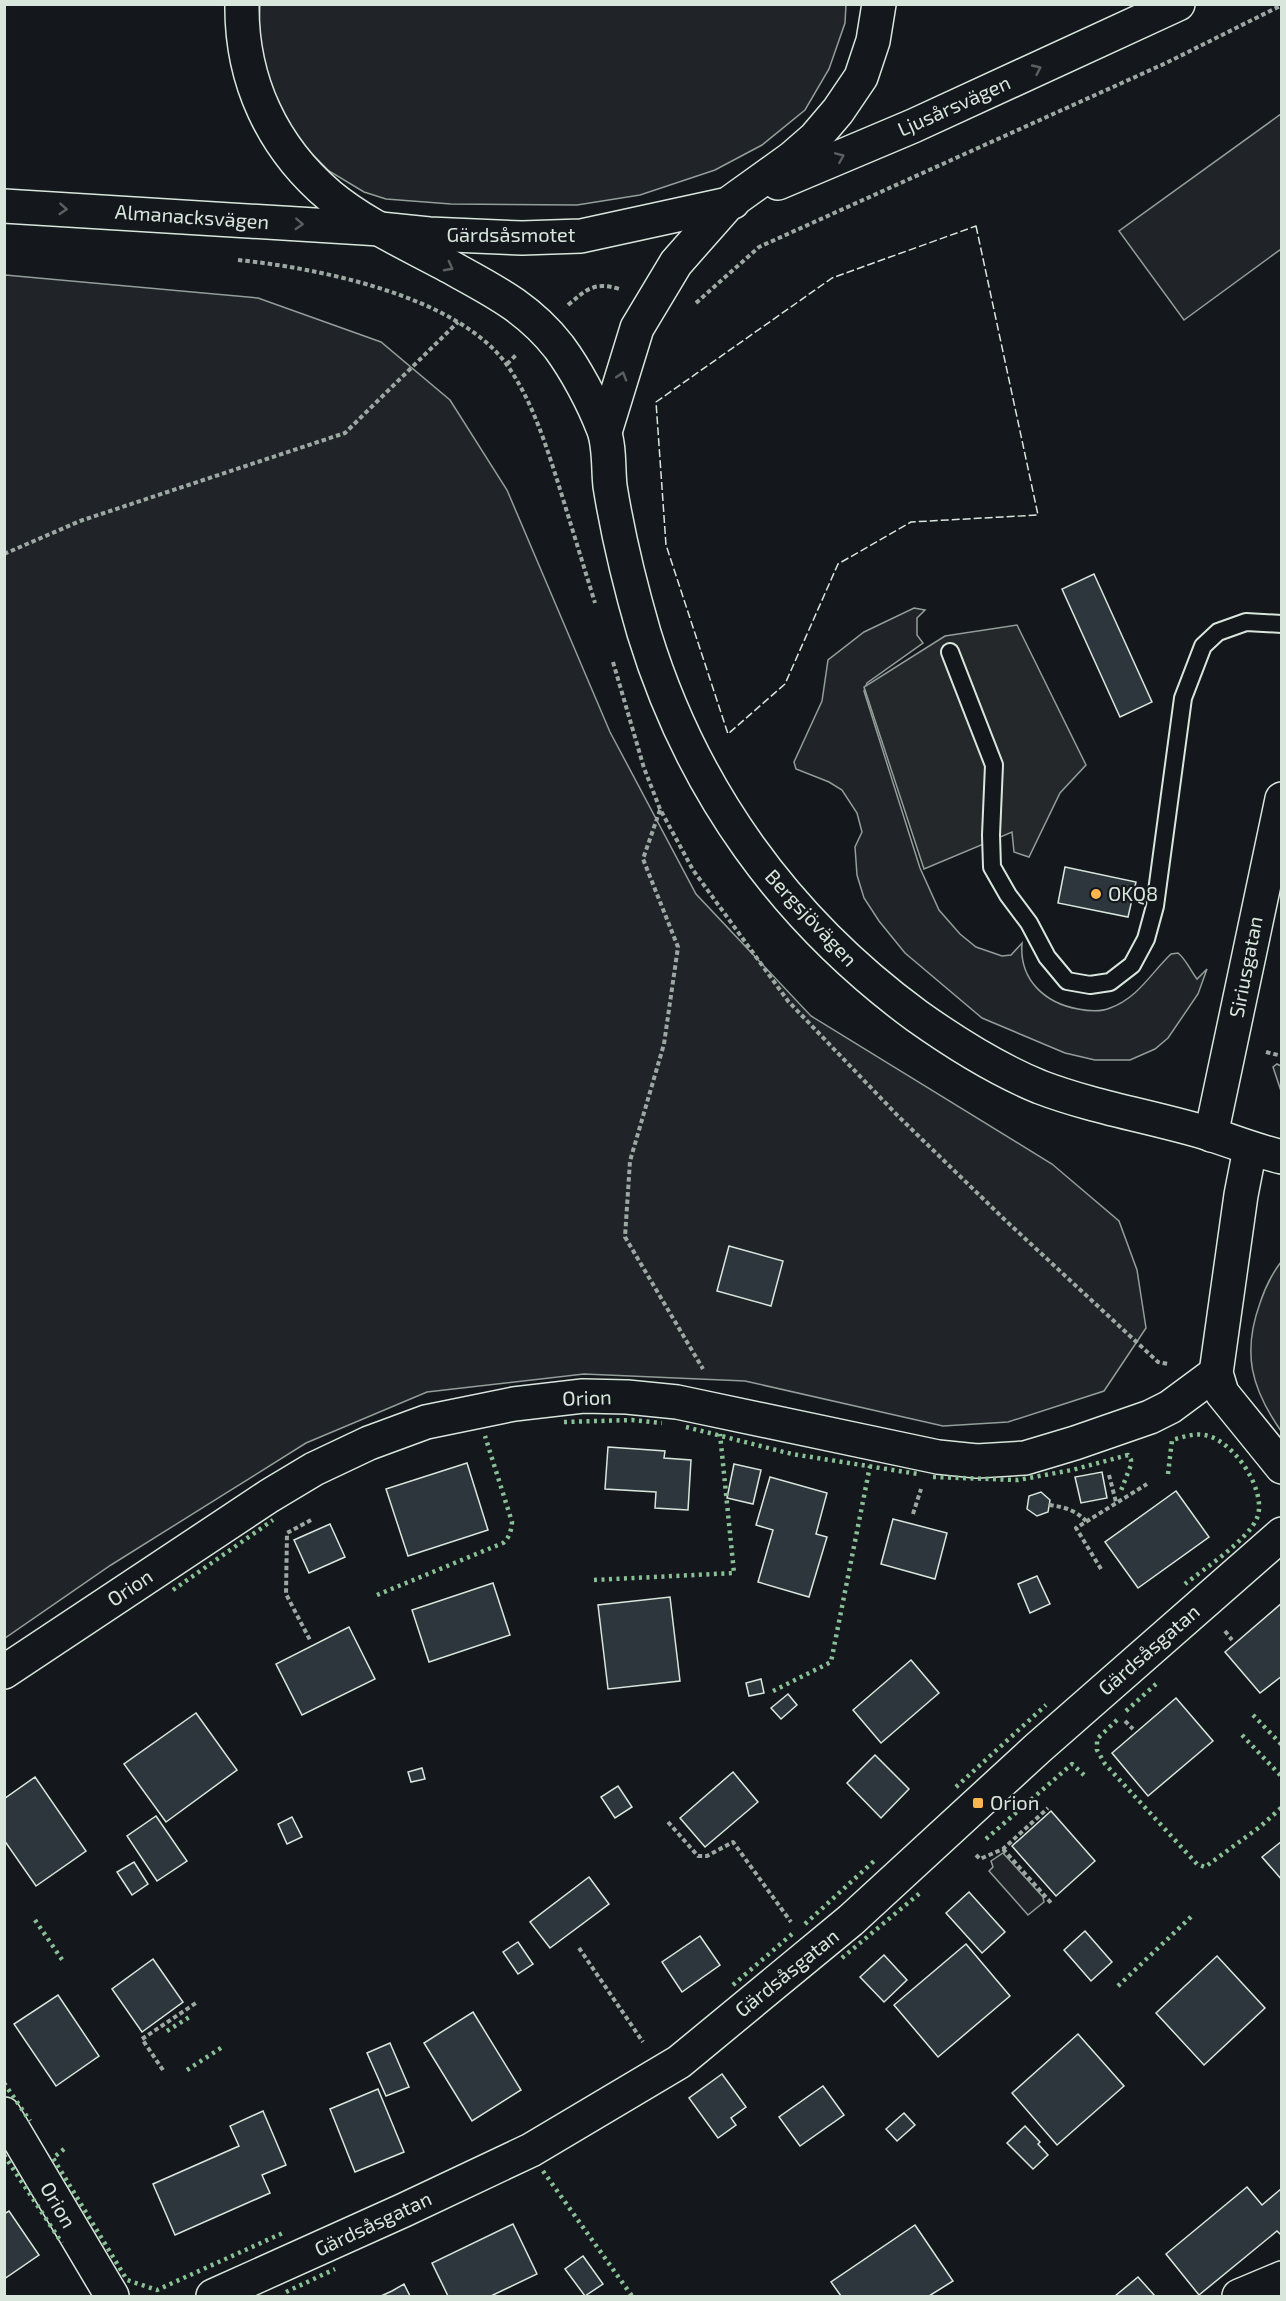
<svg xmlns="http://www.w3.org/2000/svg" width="1286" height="2301" viewBox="0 0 1286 2301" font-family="'Exo 2',sans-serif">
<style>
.green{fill:#202428;stroke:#939e99;stroke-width:1.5}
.parking{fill:#24282b;stroke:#939e99;stroke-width:1.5}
.building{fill:#2c363c;stroke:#d8e6dc;stroke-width:1.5}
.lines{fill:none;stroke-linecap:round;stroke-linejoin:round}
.lane-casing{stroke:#d8e6dc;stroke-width:20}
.street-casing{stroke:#d8e6dc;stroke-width:36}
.secondary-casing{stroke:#d8e6dc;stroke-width:36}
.path{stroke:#9da8a2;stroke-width:4;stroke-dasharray:4.5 3;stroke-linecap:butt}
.lane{stroke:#14181c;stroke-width:16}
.street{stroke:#14181c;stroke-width:33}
.secondary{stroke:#14181c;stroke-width:33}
.hedge{stroke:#8ac095;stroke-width:4.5;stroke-dasharray:3 4.5;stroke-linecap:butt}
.fence{stroke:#d8e6dc;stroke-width:1.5;stroke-dasharray:8 3;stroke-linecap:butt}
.oneway{stroke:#59605f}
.poi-dot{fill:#ffb74d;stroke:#14181c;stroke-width:2}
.labels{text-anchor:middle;stroke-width:4.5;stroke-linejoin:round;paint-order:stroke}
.street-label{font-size:20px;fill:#d8e6dc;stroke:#14181c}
.poi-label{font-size:20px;fill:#d8e6dc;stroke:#14181c;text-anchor:start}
</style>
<rect width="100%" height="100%" fill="#14181c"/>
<g class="green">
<path d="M260,5H846L845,23L829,69L805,110L762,145L715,170L640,195L577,205L451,204L386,199L364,192L329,171L301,143L279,109L258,48Z"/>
<path d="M1281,114V249L1184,320L1119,231Z"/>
<path d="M5,275L258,298L381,342L450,400L507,490L610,732L696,894L811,1016L1052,1164L1119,1221L1137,1270L1146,1328L1104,1391L1008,1422L943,1426L745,1381L584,1374L427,1392L306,1443L111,1565L5,1638Z"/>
<path d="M914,608L925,610L917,618V635L923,643L867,683L864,691L920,868L939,910L960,934L976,947L1002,956L1011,955L1022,943C1019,980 1045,1003 1078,1009C1088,1011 1101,1012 1110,1008C1138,998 1151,973 1171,954L1178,953C1186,959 1190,970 1197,979L1207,969L1198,994L1168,1038L1155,1049L1130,1060H1095L1065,1053L982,1018L905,953L879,921L864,898L857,875L855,847L862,832L857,813L842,790L829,782L796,769L794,762L822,701L828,660L864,632Z"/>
<path d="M1277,1064L1281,1066V1091L1273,1067Z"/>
<path d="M1281,1262V1431C1251,1388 1242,1353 1260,1303C1265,1288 1271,1275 1281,1262Z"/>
<path d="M1003,1853L1043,1897L1044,1902L1028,1915L989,1871L993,1867L991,1861Z"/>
</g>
<path class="parking" d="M1017,625L1086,765L1060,793L1029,857L1014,852L1012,832L924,869L864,687L945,636Z"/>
<g class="building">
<path d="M1094,574L1152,702L1120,717L1062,589Z"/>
<path d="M1065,867L1136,882L1128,917L1058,903Z"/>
<path d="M729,1246L783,1261L771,1306L717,1291Z"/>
<path d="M608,1447L665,1451L664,1458L691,1460L688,1510L655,1508L656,1492L605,1489Z"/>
<path d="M467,1463L488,1530L408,1556L386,1489Z"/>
<path d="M734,1464L761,1470L753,1504L727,1498Z"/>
<path d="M1102,1472L1107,1498L1081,1503L1075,1477Z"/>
<path d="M770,1477L827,1493L816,1534L827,1537L809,1597L758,1582L773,1530L756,1525Z"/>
<path d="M1176,1491L1209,1537L1138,1588L1105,1542Z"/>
<path d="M1041,1492L1050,1500L1048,1512L1037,1516L1027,1509L1029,1496Z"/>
<path d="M893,1519L947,1533L935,1579L881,1564Z"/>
<path d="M330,1524L345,1557L309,1573L294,1540Z"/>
<path d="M1037,1576L1050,1604L1030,1613L1018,1584Z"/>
<path d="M493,1583L510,1635L429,1662L412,1610Z"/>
<path d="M670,1597L680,1681L608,1689L598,1605Z"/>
<path d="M1282,1603V1676L1260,1693L1225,1652Z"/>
<path d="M349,1627L375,1679L302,1715L276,1664Z"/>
<path d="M911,1660L939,1693L881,1743L853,1710Z"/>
<path d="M761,1679L764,1693L749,1696L746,1683Z"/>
<path d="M788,1694L797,1705L781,1719L771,1708Z"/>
<path d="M1176,1698L1213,1741L1148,1796L1112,1753Z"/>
<path d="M196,1713L237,1770L166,1822L124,1764Z"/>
<path d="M875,1755L909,1789L881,1818L847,1783Z"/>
<path d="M422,1768L425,1779L411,1782L408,1772Z"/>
<path d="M733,1772L758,1802L705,1847L680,1818Z"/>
<path d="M35,1777L86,1851L36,1886L4,1840V1799Z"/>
<path d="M618,1786L632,1807L615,1818L601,1797Z"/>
<path d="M1051,1811L1095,1861L1056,1896L1012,1846Z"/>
<path d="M156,1816L187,1861L157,1881L127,1836Z"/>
<path d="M292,1817L302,1837L287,1844L278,1824Z"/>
<path d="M1282,1841V1880L1262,1857Z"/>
<path d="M134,1862L148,1884L132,1895L117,1872Z"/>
<path d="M589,1877L609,1904L550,1948L530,1922Z"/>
<path d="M969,1892L1005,1932L982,1953L946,1913Z"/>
<path d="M1085,1931L1112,1962L1091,1981L1064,1950Z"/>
<path d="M700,1936L720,1965L682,1992L662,1962Z"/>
<path d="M518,1942L533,1964L518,1974L503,1952Z"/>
<path d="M966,1944L1010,1996L938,2057L894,2005Z"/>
<path d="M884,1955L907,1980L884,2002L860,1977Z"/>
<path d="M1217,1956L1265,2008L1204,2065L1156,2013Z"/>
<path d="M153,1959L183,2002L142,2032L112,1989Z"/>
<path d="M58,1995L99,2056L56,2086L14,2024Z"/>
<path d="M473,2012L521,2090L472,2121L424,2043Z"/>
<path d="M1078,2034L1124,2086L1057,2145L1012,2093Z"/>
<path d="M390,2043L409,2087L386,2096L367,2053Z"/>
<path d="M722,2074L746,2107L731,2118L736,2125L718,2138L689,2098Z"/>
<path d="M823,2086L844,2115L800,2146L779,2117Z"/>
<path d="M378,2089L404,2152L355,2172L330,2109Z"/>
<path d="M263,2111L286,2165L262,2175L270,2193L175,2235L153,2184L239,2146L230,2126Z"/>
<path d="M904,2113L915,2125L897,2141L886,2129Z"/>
<path d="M1025,2126L1040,2142L1038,2144L1048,2155L1033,2169L1007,2143Z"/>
<path d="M1247,2187L1262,2205L1282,2188V2236L1277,2231L1199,2295L1166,2254Z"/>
<path d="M9,2211L39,2255L4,2279V2214Z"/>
<path d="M513,2224L537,2274L491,2296H448L432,2263Z"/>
<path d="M915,2225L953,2281L929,2296H841L831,2282Z"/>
<path d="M583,2256L603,2284L585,2296L565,2269Z"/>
<path d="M1138,2277L1155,2296H1115Z"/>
<path d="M404,2284L410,2296H381L392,2291Z"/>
</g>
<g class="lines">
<defs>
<path id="lane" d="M950,652L994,765L991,835L992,867L1008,895L1029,923L1047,957L1067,981L1090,985L1110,982L1132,965L1146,939L1155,906L1183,698L1203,646L1218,632L1246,622L1282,624"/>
<g id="street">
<path d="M1211,1135L1282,799"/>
<path d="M1250,1149L1241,1195L1216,1373L1222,1393L1282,1467"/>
<path d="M4,1672L269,1496L314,1469L369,1443L426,1422L514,1404L583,1396L627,1397L677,1402L938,1457L977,1461L1025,1458L1075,1443L1150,1417L1170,1407L1216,1373"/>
<path d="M4,2114L112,2296"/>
<path d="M213,2296L404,2210L531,2150L679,2062L851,1920L1038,1748L1282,1534"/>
<path d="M1239,2296L1282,2278"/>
</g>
<g id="secondary">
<path d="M242,4C241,80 272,147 330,196C364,224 406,243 445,264C490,289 527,306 559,347C576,370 593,402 603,428C610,445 608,468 610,486C618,536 630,585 644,633C692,790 785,919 917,1016C955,1043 996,1069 1040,1087C1095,1108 1154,1117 1210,1134C1234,1142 1257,1151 1282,1157"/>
<path d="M778,183L913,126L1178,4"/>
<path d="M4,206L380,229L429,234L522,238L581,236L728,204L792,158L815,138L838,111L861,77L873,41L879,4"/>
<path d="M605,432L637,328L676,263L728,204L733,202"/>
</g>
</defs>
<use href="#lane" class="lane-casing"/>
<use href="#street" class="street-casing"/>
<use href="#secondary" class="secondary-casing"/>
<g class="path">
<path d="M238,260C318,268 458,296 507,365C532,400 546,445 559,486C571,525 583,564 595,603"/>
<path d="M696,303L759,247L1166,63L1282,5"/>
<path d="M568,305C586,290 594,281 619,289"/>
<path d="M507,364L517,354"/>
<path d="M4,554L80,521L345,433L458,322"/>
<path d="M613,662L644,768L660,809L693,870L788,1001L899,1117L1004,1219L1158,1362L1168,1364"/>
<path d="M660,810L643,859L678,947L664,1044L630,1161L625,1237L703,1369"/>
<path d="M1266,1052L1282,1056"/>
<path d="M1109,1475L1116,1502"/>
<path d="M1049,1505C1065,1507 1075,1510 1086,1521"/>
<path d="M913,1514L921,1489"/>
<path d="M311,1520L287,1533L286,1594L311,1642"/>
<path d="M1101,1569L1076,1528L1147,1484"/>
<path d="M1225,1631L1232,1640"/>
<path d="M1125,1721L1133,1729"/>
<path d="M668,1822L698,1856H707L733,1842L791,1922"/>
<path d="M1003,1849L1052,1904"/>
<path d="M976,1855L980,1859L1003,1849L1048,1808"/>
<path d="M579,1948L643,2042"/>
<path d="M163,2070L142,2039L196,2003"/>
</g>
<use href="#lane" class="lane"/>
<use href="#street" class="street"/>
<use href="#secondary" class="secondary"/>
<g class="hedge">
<path d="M564,1422L632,1420L662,1423"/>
<path d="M686,1427L792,1454L918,1474"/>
<path d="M1168,1474L1172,1440C1183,1437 1194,1433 1204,1435C1233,1439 1268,1491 1257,1518C1247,1541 1205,1568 1185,1584"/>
<path d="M933,1477L1018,1480L1072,1470L1128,1455L1131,1460V1465L1120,1493"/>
<path d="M594,1580L734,1573L720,1434"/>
<path d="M173,1590L273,1520"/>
<path d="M377,1595L503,1543C510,1537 511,1531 512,1522L485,1436"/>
<path d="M773,1691L831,1662L870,1466"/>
<path d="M1126,1711L1156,1684"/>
<path d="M1253,1715L1282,1745"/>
<path d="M1117,1720L1097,1739V1750L1105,1764L1197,1864L1205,1867L1261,1826L1282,1807"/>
<path d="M1242,1735L1282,1777"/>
<path d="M956,1787L1046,1705"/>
<path d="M986,1839L1072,1764L1084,1775"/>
<path d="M35,1920L63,1961"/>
<path d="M805,1924L874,1861"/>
<path d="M842,1958L920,1893"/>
<path d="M733,1985L792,1934"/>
<path d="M1118,1986L1194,1914"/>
<path d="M167,2031L191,2016"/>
<path d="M187,2070L224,2046"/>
<path d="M4,2083L30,2121"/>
<path d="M64,2149L53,2158L127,2280L157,2290L285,2232"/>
<path d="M4,2155L62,2243"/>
<path d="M543,2171L632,2296"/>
<path d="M286,2292L335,2269"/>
</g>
<path class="fence" d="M976,226L1038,515L911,522L838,564L785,684L728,734L666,545L656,402L832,278Z"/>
</g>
<defs><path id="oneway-chevron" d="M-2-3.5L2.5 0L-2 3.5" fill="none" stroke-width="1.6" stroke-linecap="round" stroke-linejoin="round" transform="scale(1.5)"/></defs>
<g class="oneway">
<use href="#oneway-chevron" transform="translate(1037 69) rotate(-25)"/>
<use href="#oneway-chevron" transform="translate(840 157) rotate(-23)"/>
<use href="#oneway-chevron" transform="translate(63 209) rotate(4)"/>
<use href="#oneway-chevron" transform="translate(299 224) rotate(3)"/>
<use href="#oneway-chevron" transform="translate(449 267) rotate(28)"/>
<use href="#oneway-chevron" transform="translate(622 376) rotate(-73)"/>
</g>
<g class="poi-dot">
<circle cx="1096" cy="894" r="6"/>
<rect x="972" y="1797" width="12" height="12" rx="3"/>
</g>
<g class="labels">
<g class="street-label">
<text transform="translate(954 106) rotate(-24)" y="7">Ljusårsvägen</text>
<text transform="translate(192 217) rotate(4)" y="7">Almanacksvägen</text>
<text x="511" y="242">Gärdsåsmotet</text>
<text transform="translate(811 918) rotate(47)" y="7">Bergsjövägen</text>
<text transform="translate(1246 967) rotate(-79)" y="7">Siriusgatan</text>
<text transform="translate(587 1398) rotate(-2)" y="7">Orion</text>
<text transform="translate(130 1588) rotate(-34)" y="7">Orion</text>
<text transform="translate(1149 1650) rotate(-41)" y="7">Gärdsåsgatan</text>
<text transform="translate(787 1973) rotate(-39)" y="7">Gärdsåsgatan</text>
<text transform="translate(58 2205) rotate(60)" y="7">Orion</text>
<text transform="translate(373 2224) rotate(-25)" y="7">Gärdsåsgatan</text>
</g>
<g class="poi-label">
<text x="1108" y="901">OKQ8</text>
<text x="990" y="1810">Orion</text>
</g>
</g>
<rect width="1286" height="2301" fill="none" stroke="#d8e6dc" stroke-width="12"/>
</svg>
